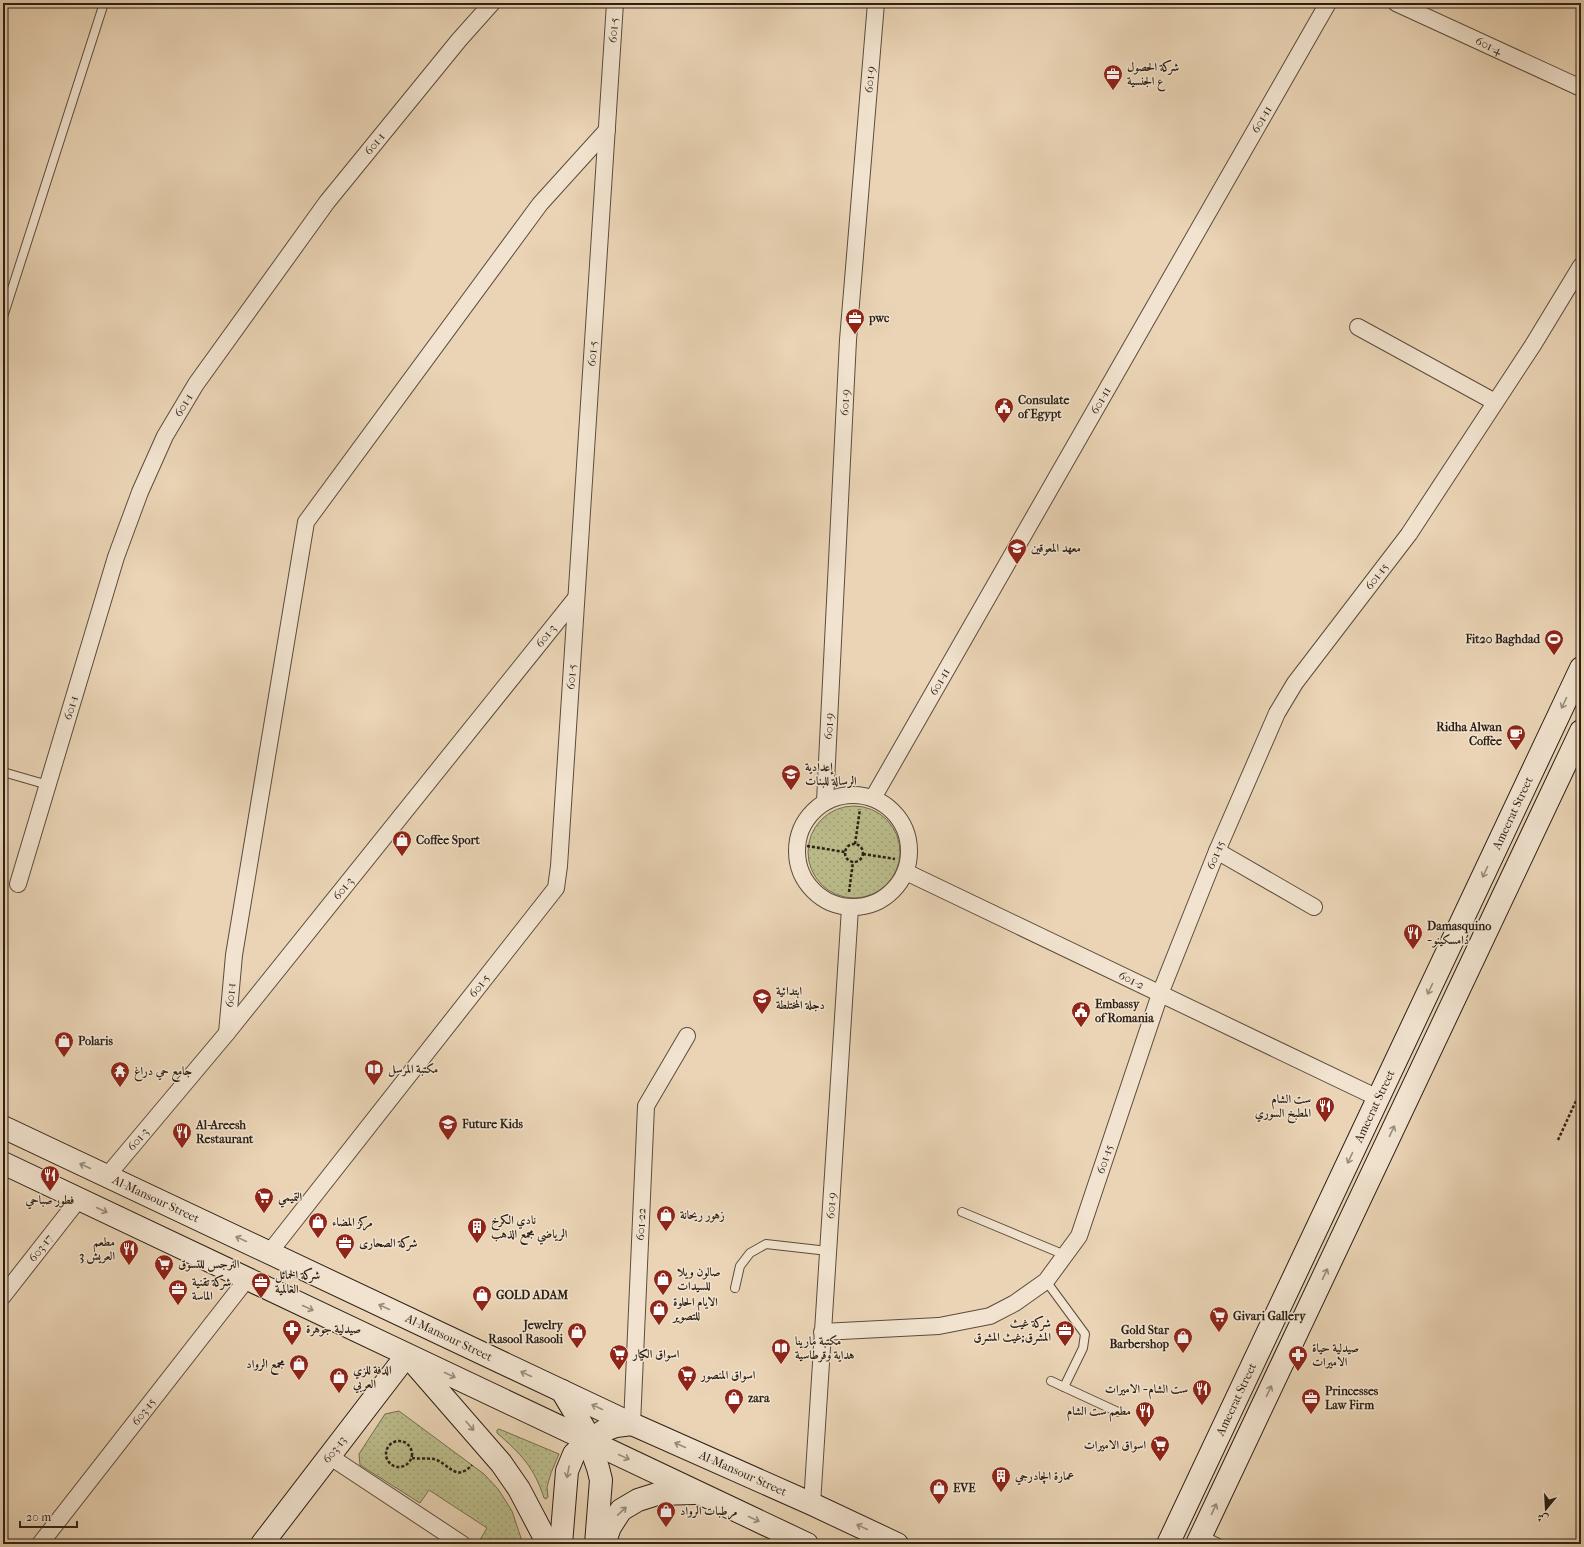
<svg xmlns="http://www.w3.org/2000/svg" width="1584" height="1547" viewBox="0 0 1584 1547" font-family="'IM FELL French Canon',Amiri,serif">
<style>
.grass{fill:url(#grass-dots);stroke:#746e50}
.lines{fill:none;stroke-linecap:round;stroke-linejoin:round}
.lane-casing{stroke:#5c4c3c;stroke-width:10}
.street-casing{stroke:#5c4c3c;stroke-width:18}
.secondary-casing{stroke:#2c1f14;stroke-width:24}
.path{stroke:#2c1f14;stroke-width:2.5;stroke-dasharray:3 2;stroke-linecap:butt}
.lane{stroke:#f1e3cf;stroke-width:8}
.street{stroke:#f1e3cf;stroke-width:16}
.secondary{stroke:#f1e3cf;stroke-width:22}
.oneway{stroke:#988b7b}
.labels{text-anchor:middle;stroke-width:3;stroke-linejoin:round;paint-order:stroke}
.street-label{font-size:12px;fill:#2c1f14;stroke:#f1e3cf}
.poi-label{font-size:12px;font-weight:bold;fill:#2c1f14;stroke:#f1e3cf;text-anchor:start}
</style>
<defs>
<pattern id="grass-dots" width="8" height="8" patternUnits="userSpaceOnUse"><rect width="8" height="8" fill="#bbbc8b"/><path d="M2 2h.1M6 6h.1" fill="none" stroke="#a1a177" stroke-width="1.8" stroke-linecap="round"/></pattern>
</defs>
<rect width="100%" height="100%" fill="#ead4b5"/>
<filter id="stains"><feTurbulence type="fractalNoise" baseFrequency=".005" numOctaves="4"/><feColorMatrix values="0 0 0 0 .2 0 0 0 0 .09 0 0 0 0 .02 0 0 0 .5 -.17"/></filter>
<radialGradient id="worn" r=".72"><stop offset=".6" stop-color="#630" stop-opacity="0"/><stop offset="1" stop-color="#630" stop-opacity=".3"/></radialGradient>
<g class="grass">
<circle cx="854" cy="852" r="46"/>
<path d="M399,1411L484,1474L498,1489L512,1511L523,1544H480L478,1543L487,1528L429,1490L420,1503L360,1465L359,1454L385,1414Z"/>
<path d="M499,1429L559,1454L551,1473L547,1487L548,1497L546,1499L544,1498C534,1467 521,1454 497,1433V1430Z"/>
</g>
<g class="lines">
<defs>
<g id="lane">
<path d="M3,317L104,3"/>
<path d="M3,772L48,785"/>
<path d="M962,1212L1065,1255"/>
<path d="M1046,1281L1085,1334L1083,1348L1064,1387"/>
<path d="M735,1288L740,1266L750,1253L766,1244L828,1251"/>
<path d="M1051,1381L1118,1412"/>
<path d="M1202,1535L1221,1544"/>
</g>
<g id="street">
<path id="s1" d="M1396,3L1581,88"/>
<path d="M1358,327L1495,402"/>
<circle cx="853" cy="851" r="56"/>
<path id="s2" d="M873,798L1328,3"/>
<path id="s3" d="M825,802L848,340L876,3"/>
<path d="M1217,851L1314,907"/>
<path id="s4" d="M906,872L1378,1098"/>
<path id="s5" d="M18,884L116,557L140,492L165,436L196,384L327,202L459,40L492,3"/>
<path id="s6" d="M227,1033L234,955L306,522L540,204L607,130"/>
<path id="s7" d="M107,1176L227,1033L576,598"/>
<path id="s8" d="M269,1253L556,888L559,866L615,3"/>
<path id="s9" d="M3,1296L79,1199"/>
<path id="s10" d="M822,1332L939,1326L990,1316L1015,1303L1046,1281L1079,1236L1160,994L1217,851L1277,713L1295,683L1409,534L1533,345L1581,266"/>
<path id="s11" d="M632,1424L646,1106L687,1036"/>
<path d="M329,1456L462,1544"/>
<path id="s12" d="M812,1504L850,908"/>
<path id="s13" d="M40,1544L247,1279"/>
</g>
<g id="secondary">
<path id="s14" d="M3,1127L632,1424L812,1504L897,1544"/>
<path d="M3,1163L807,1544"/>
<path d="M562,1391L584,1428L598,1468L601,1480L596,1544"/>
<path id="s15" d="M262,1544L407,1355L501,1463L519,1489L548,1544"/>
<path d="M561,1544L567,1471L574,1454L588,1441L605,1430L616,1426L632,1424"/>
<path d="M604,1544L610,1527L621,1510L638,1500L657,1494L694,1493"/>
<path id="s16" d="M1168,1544L1581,668"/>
<path d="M1197,1544L1581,731"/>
</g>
</defs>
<use href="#lane" class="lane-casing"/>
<use href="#street" class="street-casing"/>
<use href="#secondary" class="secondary-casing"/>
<g class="path">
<circle cx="854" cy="853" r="9"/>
<path d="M855,844L860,809"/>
<path d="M807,846L845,852"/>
<path d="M863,854L895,859"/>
<path d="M849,892L853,862"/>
<path d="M1558,1140L1581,1090"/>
<circle cx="399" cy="1454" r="13"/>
<path d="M412,1458C419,1459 427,1458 434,1459C449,1463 455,1483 472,1465"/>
</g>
<use href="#lane" class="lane"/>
<use href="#street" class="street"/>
<use href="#secondary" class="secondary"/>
</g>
<defs><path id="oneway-shaft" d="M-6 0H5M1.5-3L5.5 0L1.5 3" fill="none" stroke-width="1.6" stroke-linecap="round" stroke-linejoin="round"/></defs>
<g class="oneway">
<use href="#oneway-shaft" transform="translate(1564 703) rotate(115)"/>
<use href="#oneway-shaft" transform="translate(1485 872) rotate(115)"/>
<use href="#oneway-shaft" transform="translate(1430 989) rotate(115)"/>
<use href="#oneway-shaft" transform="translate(1392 1131) rotate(-65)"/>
<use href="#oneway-shaft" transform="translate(1350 1158) rotate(115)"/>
<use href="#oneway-shaft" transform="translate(85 1166) rotate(-155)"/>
<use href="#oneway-shaft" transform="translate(102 1210) rotate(25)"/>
<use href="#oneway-shaft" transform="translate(241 1239) rotate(-155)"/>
<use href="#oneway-shaft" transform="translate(1325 1274) rotate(-65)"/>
<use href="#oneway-shaft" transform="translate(384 1307) rotate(-155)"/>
<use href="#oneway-shaft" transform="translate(308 1308) rotate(25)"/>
<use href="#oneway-shaft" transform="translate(526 1374) rotate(-155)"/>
<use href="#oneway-shaft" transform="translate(450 1375) rotate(25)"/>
<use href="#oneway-shaft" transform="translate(1269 1391) rotate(-65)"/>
<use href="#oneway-shaft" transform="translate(597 1407) rotate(-155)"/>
<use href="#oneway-shaft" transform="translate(470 1426) rotate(49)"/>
<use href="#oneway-shaft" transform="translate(680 1445) rotate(-156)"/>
<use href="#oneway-shaft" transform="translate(624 1457) rotate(25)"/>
<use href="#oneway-shaft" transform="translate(568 1472) rotate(101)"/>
<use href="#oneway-shaft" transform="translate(1214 1509) rotate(-65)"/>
<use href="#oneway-shaft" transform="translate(622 1511) rotate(-43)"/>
<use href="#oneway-shaft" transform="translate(754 1519) rotate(25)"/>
<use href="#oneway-shaft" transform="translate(862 1527) rotate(-155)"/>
</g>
<defs>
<symbol id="office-pin" viewBox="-11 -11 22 30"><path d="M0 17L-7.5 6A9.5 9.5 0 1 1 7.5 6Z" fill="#8f2418" stroke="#f1e3cf"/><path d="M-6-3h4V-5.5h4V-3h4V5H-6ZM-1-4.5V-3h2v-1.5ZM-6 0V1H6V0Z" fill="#fff"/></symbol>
<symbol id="civic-pin" viewBox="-11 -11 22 30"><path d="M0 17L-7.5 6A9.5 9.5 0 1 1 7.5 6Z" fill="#8f2418" stroke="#f1e3cf"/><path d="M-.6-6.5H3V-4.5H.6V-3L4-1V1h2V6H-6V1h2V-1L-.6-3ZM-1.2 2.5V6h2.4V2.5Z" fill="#fff"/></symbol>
<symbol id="university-pin" viewBox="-11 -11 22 30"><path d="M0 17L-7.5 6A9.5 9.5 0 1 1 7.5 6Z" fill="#8f2418" stroke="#f1e3cf"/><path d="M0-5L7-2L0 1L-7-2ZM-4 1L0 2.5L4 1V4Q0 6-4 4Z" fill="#fff"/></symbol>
<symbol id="stadium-pin" viewBox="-11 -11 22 30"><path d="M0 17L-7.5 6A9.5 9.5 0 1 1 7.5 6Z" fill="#8f2418" stroke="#f1e3cf"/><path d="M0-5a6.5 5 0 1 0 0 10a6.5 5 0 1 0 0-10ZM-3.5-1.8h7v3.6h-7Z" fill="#fff"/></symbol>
<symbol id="cafe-pin" viewBox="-11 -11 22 30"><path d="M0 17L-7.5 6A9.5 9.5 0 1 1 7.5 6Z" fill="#8f2418" stroke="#f1e3cf"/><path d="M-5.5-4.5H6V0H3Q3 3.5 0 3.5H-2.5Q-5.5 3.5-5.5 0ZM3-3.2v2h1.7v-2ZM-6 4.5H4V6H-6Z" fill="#fff"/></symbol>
<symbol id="school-pin" viewBox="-11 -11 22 30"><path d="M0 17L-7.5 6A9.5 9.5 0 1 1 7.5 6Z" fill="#8f2418" stroke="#f1e3cf"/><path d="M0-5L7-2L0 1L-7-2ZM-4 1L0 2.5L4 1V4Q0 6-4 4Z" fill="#fff"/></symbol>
<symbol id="shop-pin" viewBox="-11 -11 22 30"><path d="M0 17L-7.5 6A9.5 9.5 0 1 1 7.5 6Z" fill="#8f2418" stroke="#f1e3cf"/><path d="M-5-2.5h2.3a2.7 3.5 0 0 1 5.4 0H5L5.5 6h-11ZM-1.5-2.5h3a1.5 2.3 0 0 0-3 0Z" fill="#fff"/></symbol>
<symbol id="restaurant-pin" viewBox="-11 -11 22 30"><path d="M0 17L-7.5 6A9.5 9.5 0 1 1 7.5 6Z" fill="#8f2418" stroke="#f1e3cf"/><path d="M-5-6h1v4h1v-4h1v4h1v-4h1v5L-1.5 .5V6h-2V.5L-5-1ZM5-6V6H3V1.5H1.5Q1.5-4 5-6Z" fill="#fff"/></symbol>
<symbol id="library-pin" viewBox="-11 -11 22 30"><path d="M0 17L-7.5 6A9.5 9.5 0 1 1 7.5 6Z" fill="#8f2418" stroke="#f1e3cf"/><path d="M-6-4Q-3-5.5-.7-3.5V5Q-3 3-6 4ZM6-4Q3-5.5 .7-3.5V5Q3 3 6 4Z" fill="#fff"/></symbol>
<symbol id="temple-pin" viewBox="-11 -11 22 30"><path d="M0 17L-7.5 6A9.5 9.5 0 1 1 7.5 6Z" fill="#8f2418" stroke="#f1e3cf"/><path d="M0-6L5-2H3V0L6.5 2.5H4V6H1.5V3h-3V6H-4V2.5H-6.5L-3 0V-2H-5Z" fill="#fff"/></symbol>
<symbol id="supermarket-pin" viewBox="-11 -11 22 30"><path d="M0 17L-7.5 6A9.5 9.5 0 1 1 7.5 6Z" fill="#8f2418" stroke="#f1e3cf"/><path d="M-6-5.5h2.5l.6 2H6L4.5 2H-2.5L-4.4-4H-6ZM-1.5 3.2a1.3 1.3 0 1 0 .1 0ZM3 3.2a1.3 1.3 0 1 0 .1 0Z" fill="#fff"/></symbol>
<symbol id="building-pin" viewBox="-11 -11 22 30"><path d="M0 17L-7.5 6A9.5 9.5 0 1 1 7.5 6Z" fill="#8f2418" stroke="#f1e3cf"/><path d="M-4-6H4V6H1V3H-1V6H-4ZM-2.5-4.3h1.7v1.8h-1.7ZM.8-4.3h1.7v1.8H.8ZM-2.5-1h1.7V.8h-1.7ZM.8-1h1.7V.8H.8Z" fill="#fff"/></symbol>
<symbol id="pharmacy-pin" viewBox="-11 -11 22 30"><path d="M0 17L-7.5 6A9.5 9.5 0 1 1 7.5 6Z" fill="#8f2418" stroke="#f1e3cf"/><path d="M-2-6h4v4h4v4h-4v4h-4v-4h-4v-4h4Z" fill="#fff"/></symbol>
</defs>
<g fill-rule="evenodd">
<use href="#office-pin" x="1102" y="63" width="22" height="30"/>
<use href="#office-pin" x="844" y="307" width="22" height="30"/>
<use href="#civic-pin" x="993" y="396" width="22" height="30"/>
<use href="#university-pin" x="1006" y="537" width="22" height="30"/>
<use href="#stadium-pin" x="1543" y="628" width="22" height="30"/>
<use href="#cafe-pin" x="1505" y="723" width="22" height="30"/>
<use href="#school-pin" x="780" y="763" width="22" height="30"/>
<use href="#shop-pin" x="391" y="829" width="22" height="30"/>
<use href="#restaurant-pin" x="1402" y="922" width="22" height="30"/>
<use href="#school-pin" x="751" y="987" width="22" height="30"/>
<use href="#civic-pin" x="1070" y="1000" width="22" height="30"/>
<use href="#shop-pin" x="53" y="1030" width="22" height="30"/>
<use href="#library-pin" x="363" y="1058" width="22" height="30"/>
<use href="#temple-pin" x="109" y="1060" width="22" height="30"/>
<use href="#restaurant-pin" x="1314" y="1095" width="22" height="30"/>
<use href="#school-pin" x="437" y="1113" width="22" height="30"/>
<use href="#restaurant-pin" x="171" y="1121" width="22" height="30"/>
<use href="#restaurant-pin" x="39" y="1164" width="22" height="30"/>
<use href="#supermarket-pin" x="253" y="1186" width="22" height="30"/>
<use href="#shop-pin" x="655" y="1204" width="22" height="30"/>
<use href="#shop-pin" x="307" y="1211" width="22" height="30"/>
<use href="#building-pin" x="466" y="1216" width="22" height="30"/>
<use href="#office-pin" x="334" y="1232" width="22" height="30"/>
<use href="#restaurant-pin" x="118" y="1238" width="22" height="30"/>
<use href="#supermarket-pin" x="153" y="1253" width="22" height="30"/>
<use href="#shop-pin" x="652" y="1268" width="22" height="30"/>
<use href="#office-pin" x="250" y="1271" width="22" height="30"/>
<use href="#office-pin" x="167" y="1278" width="22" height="30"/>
<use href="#shop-pin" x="471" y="1284" width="22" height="30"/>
<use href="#shop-pin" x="648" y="1298" width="22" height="30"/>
<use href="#supermarket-pin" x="1208" y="1305" width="22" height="30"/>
<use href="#pharmacy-pin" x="281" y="1318" width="22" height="30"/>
<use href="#office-pin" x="1054" y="1319" width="22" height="30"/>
<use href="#shop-pin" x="566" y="1321" width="22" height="30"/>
<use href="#shop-pin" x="1172" y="1326" width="22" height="30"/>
<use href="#library-pin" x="770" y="1337" width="22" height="30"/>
<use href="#supermarket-pin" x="608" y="1343" width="22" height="30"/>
<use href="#pharmacy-pin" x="1287" y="1344" width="22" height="30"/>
<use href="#shop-pin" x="288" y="1353" width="22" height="30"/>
<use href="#supermarket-pin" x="676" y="1364" width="22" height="30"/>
<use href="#shop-pin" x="328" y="1366" width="22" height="30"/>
<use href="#restaurant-pin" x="1191" y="1378" width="22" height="30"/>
<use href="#shop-pin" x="723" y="1387" width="22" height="30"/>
<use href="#office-pin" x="1300" y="1387" width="22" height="30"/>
<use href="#restaurant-pin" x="1134" y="1400" width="22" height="30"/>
<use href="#supermarket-pin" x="1149" y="1434" width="22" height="30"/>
<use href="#building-pin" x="990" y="1465" width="22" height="30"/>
<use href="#shop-pin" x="928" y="1477" width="22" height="30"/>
<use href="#shop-pin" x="655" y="1500" width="22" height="30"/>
</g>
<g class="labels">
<g class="street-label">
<text dy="4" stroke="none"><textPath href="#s8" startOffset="1324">601-5</textPath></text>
<text dy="4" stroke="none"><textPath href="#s1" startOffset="102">601-4</textPath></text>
<text dy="4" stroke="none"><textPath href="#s3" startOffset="724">601-9</textPath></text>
<text dy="4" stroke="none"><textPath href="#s2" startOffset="782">601-11</textPath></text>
<text dy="4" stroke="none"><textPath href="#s5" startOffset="832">601-1</textPath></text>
<text dy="4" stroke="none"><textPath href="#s8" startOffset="1000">601-5</textPath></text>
<text dy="4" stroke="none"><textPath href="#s2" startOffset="458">601-11</textPath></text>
<text dy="4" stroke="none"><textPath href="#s3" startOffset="400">601-9</textPath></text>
<text dy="4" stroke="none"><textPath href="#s5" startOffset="508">601-1</textPath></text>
<text dy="4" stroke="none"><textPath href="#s10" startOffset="1020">601-15</textPath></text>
<text dy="4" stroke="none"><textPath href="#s7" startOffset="696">601-3</textPath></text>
<text dy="4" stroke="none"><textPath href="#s8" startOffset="676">601-5</textPath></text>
<text dy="4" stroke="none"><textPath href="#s2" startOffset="134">601-11</textPath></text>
<text dy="4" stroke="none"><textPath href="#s5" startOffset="184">601-1</textPath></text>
<text dy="4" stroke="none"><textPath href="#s3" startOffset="76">601-9</textPath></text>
<text dy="4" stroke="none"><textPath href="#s16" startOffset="808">Ameerat Street</textPath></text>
<text dy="4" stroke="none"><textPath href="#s10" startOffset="696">601-15</textPath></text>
<text dy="4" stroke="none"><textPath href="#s7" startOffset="372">601-3</textPath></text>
<text dy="4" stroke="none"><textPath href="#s4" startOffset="250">601-2</textPath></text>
<text dy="4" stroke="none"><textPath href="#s8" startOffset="340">601-5</textPath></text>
<text dy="4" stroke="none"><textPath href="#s6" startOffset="38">601-1</textPath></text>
<text dy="4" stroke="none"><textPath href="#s16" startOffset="484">Ameerat Street</textPath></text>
<text dy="4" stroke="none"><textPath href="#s7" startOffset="48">601-3</textPath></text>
<text dy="4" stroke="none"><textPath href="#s10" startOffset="372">601-15</textPath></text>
<text dy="4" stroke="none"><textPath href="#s14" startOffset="169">Al-Mansour Street</textPath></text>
<text dy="4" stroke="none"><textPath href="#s12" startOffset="299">601-9</textPath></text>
<text dy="4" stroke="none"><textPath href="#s11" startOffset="200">601-22</textPath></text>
<text dy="4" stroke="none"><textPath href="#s9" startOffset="61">603-17</textPath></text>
<text dy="4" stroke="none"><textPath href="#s14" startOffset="493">Al-Mansour Street</textPath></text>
<text dy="4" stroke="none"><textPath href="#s16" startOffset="160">Ameerat Street</textPath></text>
<text dy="4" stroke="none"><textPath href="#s13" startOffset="168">603-15</textPath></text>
<text dy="4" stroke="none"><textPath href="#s15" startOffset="119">603-13</textPath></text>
<text dy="4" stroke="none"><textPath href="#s14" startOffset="817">Al-Mansour Street</textPath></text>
</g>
<g class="poi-label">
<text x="1127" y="71">شركة الحصول<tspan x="1127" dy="14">ع الجنسية</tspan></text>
<text x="869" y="322">pwc</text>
<text x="1018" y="404">Consulate<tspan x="1018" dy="14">of Egypt</tspan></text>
<text x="1031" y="552">معهد المعوقين</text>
<text x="1540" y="643" text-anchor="end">Fit20 Baghdad</text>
<text x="1502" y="731" text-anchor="end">Ridha Alwan<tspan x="1502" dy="14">Coffee</tspan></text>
<text x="805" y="771">إعدادية<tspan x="805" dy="14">الرسالة للبنات</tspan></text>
<text x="416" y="844">Coffee Sport</text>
<text x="1427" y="930">Damasquino<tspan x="1427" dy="14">- دامسكينو</tspan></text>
<text x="776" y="995">ابتدائية<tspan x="776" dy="14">دجلة المختلطة</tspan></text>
<text x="1095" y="1008">Embassy<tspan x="1095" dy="14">of Romania</tspan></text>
<text x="78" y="1045">Polaris</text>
<text x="388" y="1073">مكتبة المرسل</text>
<text x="134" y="1075">جامع حي دراغ</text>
<text x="1311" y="1103" text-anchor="end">ست الشام<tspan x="1311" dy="14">المطبخ السوري</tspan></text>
<text x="462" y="1128">Future Kids</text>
<text x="196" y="1129">Al-Areesh<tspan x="196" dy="14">Restaurant</tspan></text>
<text x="278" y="1201">التميمي</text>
<text x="50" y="1204" text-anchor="middle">فطور صباحي</text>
<text x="680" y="1219">زهور ريحانة</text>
<text x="491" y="1224">نادي الكرخ<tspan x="491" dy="14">الرياضي مجمع الذهب</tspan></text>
<text x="332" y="1226">مركز المضاء</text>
<text x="115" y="1246" text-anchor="end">مطعم<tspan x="115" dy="14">العريش 3</tspan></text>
<text x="359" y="1247">شركة الصحارى</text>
<text x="178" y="1268">النرجس للتسوق</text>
<text x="677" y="1276">صالون ويلا<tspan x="677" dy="14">للسيدات</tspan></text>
<text x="275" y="1279">شركة الخمائل<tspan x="275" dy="14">العالمية</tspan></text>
<text x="192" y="1286">شركة تقنية<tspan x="192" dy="14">الماسة</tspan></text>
<text x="496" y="1299">GOLD ADAM</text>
<text x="673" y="1306">الايام الحلوة<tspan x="673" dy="14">للتصوير</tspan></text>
<text x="1233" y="1320">Givari Gallery</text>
<text x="1051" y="1327" text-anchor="end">شركة غيث<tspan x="1051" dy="14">المشرق;غيث المشرق</tspan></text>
<text x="563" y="1329" text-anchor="end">Jewelry<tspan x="563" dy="14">Rasool Rasooli</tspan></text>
<text x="306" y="1333">صيدلية جوهرة</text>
<text x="1169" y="1334" text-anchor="end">Gold Star<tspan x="1169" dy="14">Barbershop</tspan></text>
<text x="795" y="1345">مكتبة مارينا<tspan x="795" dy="14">هداية وقرطاسية</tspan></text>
<text x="1312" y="1352">صيدلية حياة<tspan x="1312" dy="14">الاميرات</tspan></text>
<text x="633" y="1358">اسواق الكيار</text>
<text x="285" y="1368" text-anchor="end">مجمع الرواد</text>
<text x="353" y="1374">الدفة للزي<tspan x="353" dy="14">العربي</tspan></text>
<text x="701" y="1379">اسواق المنصور</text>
<text x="1188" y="1393" text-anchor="end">ست الشام - الاميرات</text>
<text x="1325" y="1395">Princesses<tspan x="1325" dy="14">Law Firm</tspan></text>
<text x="748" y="1402">zara</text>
<text x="1131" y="1415" text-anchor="end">مطعم ست الشام</text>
<text x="1146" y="1449" text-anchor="end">اسواق الاميرات</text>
<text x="1015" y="1480">عمارة الچادرجي</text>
<text x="953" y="1492">EVE</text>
<text x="680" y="1515">مرطبات الرواد</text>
</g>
</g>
<rect width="1584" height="1547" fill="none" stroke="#ead4b5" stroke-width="16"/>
<rect x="4" y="4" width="1576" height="1539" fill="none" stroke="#2c1f14" stroke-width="2"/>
<rect x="8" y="8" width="1568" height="1531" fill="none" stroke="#2c1f14"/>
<g transform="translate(1546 1509) rotate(198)" stroke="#f1e3cf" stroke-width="3" paint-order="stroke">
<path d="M0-3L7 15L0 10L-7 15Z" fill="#2c1f14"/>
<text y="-6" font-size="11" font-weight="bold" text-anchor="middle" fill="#2c1f14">ش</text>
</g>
<path d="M20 1521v6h57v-6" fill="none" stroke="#2c1f14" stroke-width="2"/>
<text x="26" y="1521" font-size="12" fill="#2c1f14" stroke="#f1e3cf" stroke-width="3" paint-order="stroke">20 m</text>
<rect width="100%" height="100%" filter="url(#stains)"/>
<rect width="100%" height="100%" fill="url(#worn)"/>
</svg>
